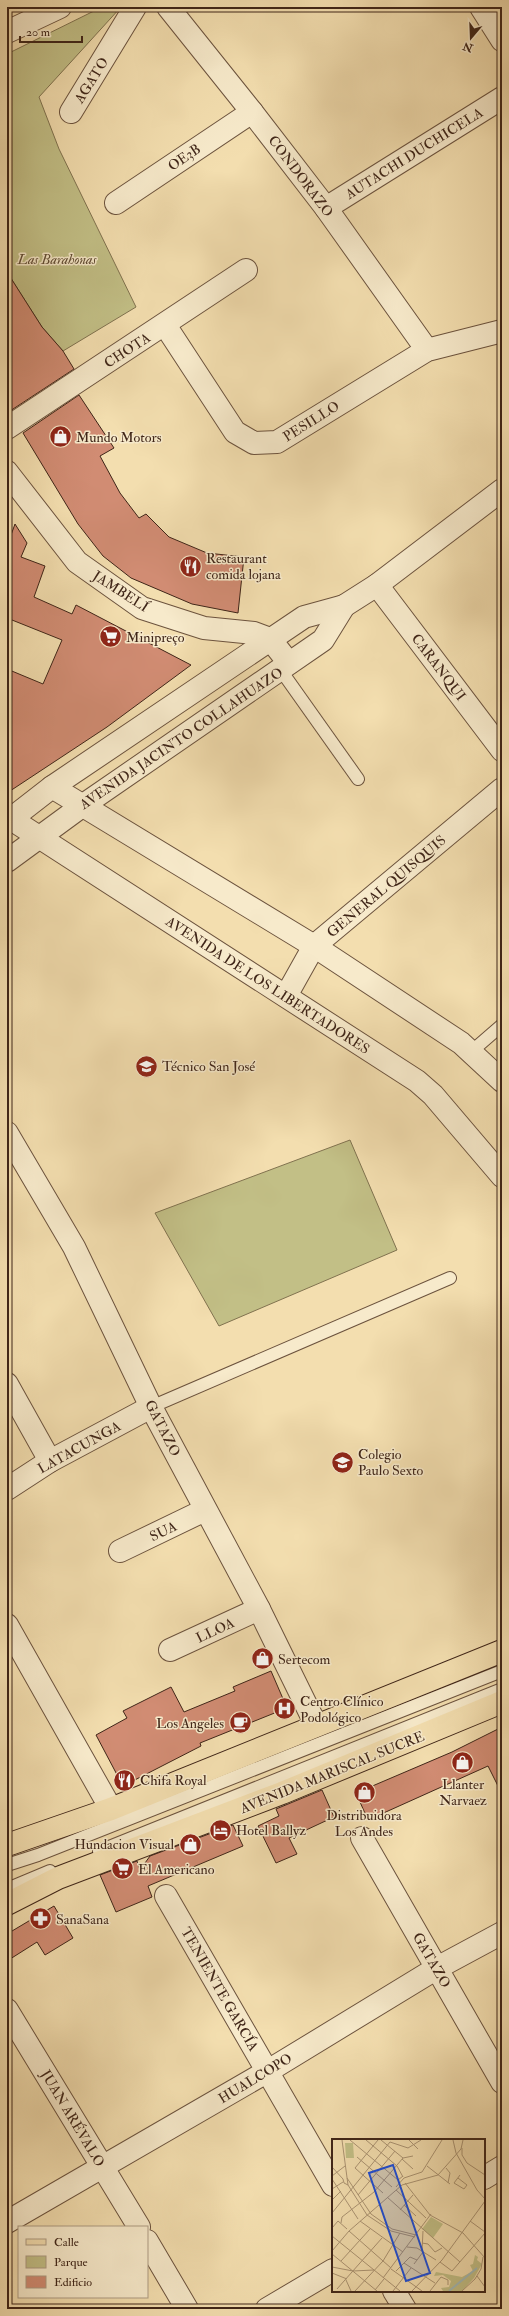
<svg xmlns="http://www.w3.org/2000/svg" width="509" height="2316" viewBox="0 0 509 2316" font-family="'IM FELL Double Pica',serif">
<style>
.green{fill:#c2bf86;stroke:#80724f}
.building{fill:#d18c73;stroke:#3f2518}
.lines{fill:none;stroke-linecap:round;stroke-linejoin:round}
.service-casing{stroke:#6c533e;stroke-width:14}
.minor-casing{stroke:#6c533e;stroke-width:24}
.tertiary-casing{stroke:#6c533e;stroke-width:24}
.primary-casing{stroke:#3f2518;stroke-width:24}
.service{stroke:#f7eacb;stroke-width:12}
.minor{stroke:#f7eacb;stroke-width:22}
.tertiary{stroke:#f7eacb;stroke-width:22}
.primary{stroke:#f3deaf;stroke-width:22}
.labels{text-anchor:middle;stroke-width:3;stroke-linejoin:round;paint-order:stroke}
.street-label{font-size:14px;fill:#3f2518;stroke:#f7eacb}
.park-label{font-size:14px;font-style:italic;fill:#604c34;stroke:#f7eacb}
.poi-label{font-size:14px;fill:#3f2518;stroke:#f7eacb;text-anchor:start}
.inset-river{fill:none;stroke:#a1b9b7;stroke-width:2}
.inset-road{fill:none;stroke:#ab9473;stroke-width:1}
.view{fill:#1d4ed8;fill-opacity:0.15;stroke:#1d4ed8;stroke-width:2}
.inset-edge{fill:none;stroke:#3f2518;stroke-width:2}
</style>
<rect width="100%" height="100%" fill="#f3deaf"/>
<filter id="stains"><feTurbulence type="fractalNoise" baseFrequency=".005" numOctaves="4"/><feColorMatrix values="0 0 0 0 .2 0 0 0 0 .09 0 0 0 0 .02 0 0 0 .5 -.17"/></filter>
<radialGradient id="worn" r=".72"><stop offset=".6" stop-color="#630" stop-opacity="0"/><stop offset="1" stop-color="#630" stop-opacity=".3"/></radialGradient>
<g class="green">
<path d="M102,7H121L39,97L59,149L136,307L63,351L42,327L7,272V54Z"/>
<path d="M350,1140L397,1250L219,1326L155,1213Z"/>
</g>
<g class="building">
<path d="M7,272L42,327L63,351L74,369L10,411L7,405Z"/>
<path d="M79,395L114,448L100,456L120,493L139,518L146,514L169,537L207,553L244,557L238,613L192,604L131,578L103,556L78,524L23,433Z"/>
<path d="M15,524L27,543L21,557L45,566L34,597L72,614L76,605L191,665L107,727L7,793V669L43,684L62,640L7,618V546Z"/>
<path d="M271,1671L287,1708L200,1743L201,1746L123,1786L96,1735L127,1718L123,1711L171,1687L184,1712L235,1691L233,1687Z"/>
<path d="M502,1727V1794L488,1766L368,1820L356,1793L452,1752Z"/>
<path d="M322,1790L334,1817L289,1838L297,1854L276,1863L258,1826L279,1816L276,1809Z"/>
<path d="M233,1825L243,1846L148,1886L152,1897L116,1912L100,1875L137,1861L140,1870L150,1856Z"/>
<path d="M54,1906L73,1938L45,1955L37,1942L7,1961V1934Z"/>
</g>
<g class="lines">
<defs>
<g id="service">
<path d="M280,669L358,779"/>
<path d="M472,1051L502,1025"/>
<path d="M151,1407L450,1278"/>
<path d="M99,1851L502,1689"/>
<path d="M7,1865L38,1855L502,1671"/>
<path d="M7,1889L50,1871"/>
</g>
<g id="minor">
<path d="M168,7L252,112L326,208L427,350"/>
<path d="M481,7L502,40"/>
<path d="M71,112L135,7"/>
<path d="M116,203L252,112"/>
<path d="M326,208L502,98"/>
<path d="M165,325L235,432L254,443L277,442L427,350L502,331"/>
<path d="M7,428L246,270"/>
<path d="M7,472L77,562L142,608L204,628L254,633L270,639L289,663"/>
<path d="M377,585L502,750"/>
<path d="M52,787L304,617L344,606L377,585L502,490"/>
<path d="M82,806L323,640L344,606"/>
<path d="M286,996L314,946L502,789"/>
<path d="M7,1133L74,1247L151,1407L259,1609L316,1725"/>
<path d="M7,1384L50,1461"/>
<path d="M7,1489L50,1461L151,1407"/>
<path d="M120,1551L205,1510"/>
<path d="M7,1625L111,1809"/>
<path d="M170,1650L259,1609"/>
<path d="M362,1838L502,2082"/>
<path d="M166,1896L333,2185"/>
<path d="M7,2010L139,2227"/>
<path d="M484,2178L502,2167"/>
<path d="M7,2222L268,2071L437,1968L502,1933"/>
<path d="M147,2241L187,2309"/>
<path d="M394,2291L405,2309"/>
<path d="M267,2309L333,2270"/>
</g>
<g id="tertiary">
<path d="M7,32L60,7"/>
<path d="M11,819L417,1081L433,1095L502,1176"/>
<path d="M7,822L52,787L314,946L461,1043L502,1081"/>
<path d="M7,861L82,806"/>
</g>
<g id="primary">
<path d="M7,1845L111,1809L502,1651"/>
<path d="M7,1904L58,1878L282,1793L502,1702"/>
</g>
</defs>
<use href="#service" class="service-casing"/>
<use href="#minor" class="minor-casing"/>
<use href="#tertiary" class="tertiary-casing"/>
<use href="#primary" class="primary-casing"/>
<use href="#service" class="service"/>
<use href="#minor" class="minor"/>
<use href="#tertiary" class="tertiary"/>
<use href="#primary" class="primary"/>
</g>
<defs>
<symbol id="shop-disc" viewBox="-11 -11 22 22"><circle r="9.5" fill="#8f2418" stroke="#f7eacb"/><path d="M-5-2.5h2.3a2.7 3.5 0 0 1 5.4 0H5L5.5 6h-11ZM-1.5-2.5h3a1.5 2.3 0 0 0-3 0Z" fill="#fff"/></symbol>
<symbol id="restaurant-disc" viewBox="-11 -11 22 22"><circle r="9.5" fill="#8f2418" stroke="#f7eacb"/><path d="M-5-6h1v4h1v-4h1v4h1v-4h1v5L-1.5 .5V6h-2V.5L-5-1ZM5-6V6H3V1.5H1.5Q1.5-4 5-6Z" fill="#fff"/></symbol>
<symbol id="supermarket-disc" viewBox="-11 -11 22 22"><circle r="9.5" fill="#8f2418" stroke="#f7eacb"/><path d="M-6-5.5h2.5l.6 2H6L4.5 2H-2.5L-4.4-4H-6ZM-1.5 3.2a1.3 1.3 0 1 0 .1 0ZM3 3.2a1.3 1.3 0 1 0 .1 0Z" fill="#fff"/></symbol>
<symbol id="university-disc" viewBox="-11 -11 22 22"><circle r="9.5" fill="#8f2418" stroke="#f7eacb"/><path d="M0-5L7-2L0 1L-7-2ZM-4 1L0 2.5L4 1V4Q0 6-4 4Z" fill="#fff"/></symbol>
<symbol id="hospital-disc" viewBox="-11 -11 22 22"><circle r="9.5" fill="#8f2418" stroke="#f7eacb"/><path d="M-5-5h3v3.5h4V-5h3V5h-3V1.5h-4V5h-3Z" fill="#fff"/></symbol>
<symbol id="cafe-disc" viewBox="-11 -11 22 22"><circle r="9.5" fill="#8f2418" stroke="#f7eacb"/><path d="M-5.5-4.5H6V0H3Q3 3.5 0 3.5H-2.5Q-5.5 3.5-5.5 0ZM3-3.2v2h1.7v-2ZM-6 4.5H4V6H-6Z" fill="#fff"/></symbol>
<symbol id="hotel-disc" viewBox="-11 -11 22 22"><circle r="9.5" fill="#8f2418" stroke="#f7eacb"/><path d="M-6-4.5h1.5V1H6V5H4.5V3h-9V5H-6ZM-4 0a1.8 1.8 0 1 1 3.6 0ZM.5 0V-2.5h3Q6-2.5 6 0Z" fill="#fff"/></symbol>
<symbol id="pharmacy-disc" viewBox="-11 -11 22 22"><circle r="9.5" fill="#8f2418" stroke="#f7eacb"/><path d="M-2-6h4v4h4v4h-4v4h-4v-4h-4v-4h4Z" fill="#fff"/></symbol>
</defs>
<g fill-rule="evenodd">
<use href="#shop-disc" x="48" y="424" width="25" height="25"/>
<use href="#restaurant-disc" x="178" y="554" width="25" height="25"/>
<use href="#supermarket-disc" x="98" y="624" width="25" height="25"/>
<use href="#university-disc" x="134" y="1054" width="25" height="25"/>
<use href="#university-disc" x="330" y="1450" width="25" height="25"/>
<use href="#shop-disc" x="250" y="1646" width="25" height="25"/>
<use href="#hospital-disc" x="272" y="1696" width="25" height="25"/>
<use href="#cafe-disc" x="228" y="1710" width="25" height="25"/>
<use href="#shop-disc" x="450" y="1750" width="25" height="25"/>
<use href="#restaurant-disc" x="112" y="1768" width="25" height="25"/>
<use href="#shop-disc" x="352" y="1780" width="25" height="25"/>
<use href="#hotel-disc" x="208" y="1818" width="25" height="25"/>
<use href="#shop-disc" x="178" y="1832" width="25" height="25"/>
<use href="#supermarket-disc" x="110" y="1856" width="25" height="25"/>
<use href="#pharmacy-disc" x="28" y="1906" width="25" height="25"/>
</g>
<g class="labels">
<g class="street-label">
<text transform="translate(91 80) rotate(-58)" y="5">AGATO</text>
<text transform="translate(414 153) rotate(-32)" y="5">AUTACHI DUCHICELA</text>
<text transform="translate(184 157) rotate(-34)" y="5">OE3B</text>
<text transform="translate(301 176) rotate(53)" y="5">CONDORAZO</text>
<text transform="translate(127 350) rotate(-33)" y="5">CHOTA</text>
<text transform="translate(311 421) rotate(-32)" y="5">PESILLO</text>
<text transform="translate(121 591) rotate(33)" y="5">JAMBELÍ</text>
<text transform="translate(439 667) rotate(53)" y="5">CARANQUI</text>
<text transform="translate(181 738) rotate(-34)" y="5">AVENIDA JACINTO COLLAHUAZO</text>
<text transform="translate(386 886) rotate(-40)" y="5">GENERAL QUISQUIS</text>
<text transform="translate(268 985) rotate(33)" y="5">AVENIDA DE LOS LIBERTADORES</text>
<text transform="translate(163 1428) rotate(63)" y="5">GATAZO</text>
<text transform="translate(79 1447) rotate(-29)" y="5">LATACUNGA</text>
<text transform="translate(163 1531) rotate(-25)" y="5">SUA</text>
<text transform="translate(215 1630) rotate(-25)" y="5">LLOA</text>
<text transform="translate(332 1772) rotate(-22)" y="5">AVENIDA MARISCAL SUCRE</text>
<text transform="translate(432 1960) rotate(60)" y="5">GATAZO</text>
<text transform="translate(220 1989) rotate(60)" y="5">TENIENTE GARCÍA</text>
<text transform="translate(255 2078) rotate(-31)" y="5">HUALCOPO</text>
<text transform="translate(73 2118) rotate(59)" y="5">JUAN ARÉVALO</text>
</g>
<g class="park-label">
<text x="57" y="264">Las Barahonas</text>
</g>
<g class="poi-label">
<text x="76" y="442">Mundo Motors</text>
<text x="206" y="563">Restaurant<tspan x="206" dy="16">comida lojana</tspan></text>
<text x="126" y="642">Minipreço</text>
<text x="162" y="1071">Técnico San José</text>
<text x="358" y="1459">Colegio<tspan x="358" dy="16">Paulo Sexto</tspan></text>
<text x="278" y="1664">Sertecom</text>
<text x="300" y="1706">Centro Clínico<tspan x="300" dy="16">Podológico</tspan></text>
<text x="224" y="1728" text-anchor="end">Los Angeles</text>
<text x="140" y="1785">Chifa Royal</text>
<text x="463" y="1789" text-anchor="middle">Llanter<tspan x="463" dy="16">Narvaez</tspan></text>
<text x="364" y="1820" text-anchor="middle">Distribuidora<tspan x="364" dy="16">Los Andes</tspan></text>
<text x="236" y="1835">Hotel Ballyz</text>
<text x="174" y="1849" text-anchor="end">Hundacion Visual</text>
<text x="138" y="1874">El Americano</text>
<text x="56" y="1924">SanaSana</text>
</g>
</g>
<g transform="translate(332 2139)">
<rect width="153" height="153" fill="#f3deaf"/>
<path d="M13,4H21L22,19H14ZM99,78L111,85L101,99L90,90ZM143,116L146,118L145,121L150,125L142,139L130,152H111L109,149L117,148L119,142L111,136L102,137L104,133L130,138L141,132L138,126L141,125Z" fill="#c2bf86"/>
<path class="inset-river" d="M117,152L145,129"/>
<path class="inset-road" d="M10,1L16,46L35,76L59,92L83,98M18,1L66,41L71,37M34,1L65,27L71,38M46,1L23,29L51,54M49,1L71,19M77,1L86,10M121,1L124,14L145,51L153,60M130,9V16L135,24L153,36M25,18L60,48M70,20L81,30M95,27L118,45M0,28L11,40L12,44L16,46M114,29L118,34L116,44M0,37L13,27M15,39L39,75L60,90L84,96M126,39L135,46L132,50L122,44L128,36M0,40L26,80M73,44L98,76L131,94L153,119M64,48L72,39L90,33L110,1M0,50L11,43M64,51L94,79M26,56L63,12M55,58L128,123M0,61L9,52M72,66L84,77M68,71L81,56M0,74L58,3L76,9L89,1M28,82L71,113M138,82L153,93M9,84L10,78L42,53L71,19L81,17M0,89L6,82L15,90M17,92L59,129M0,97L68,152M90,104L96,105L103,113L110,109M75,108L85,109L104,121M0,112L17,92L70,46L106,36L129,10L131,1M90,112L91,92M0,115L45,152M9,122L38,90M108,123L120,132L153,94M72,124L103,144M82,125L91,113M0,128L21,132L42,131M59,130L90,152M64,132L78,118L85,121M0,134L15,140M145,137L153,148M51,139L99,75M14,141L19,152M5,150L50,99M43,151L52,140M23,152L51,122L68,94M61,152L79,129M80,152L110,121L153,62M98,152L109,138L116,141V146M130,152L143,140L149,130L151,118"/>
<path class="view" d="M61,26L98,134L74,142L37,34Z"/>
<rect width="153" height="153" class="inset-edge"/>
</g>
<rect width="509" height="2316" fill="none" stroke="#f3deaf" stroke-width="24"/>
<rect x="8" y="8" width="493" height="2300" fill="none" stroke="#3f2518" stroke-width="2"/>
<rect x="12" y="12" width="485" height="2292" fill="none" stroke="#3f2518"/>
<rect x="18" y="2226" width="130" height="72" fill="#f7eacb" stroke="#ad9b83"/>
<rect x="26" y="2239" width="20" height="6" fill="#f3deaf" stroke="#ad9b83"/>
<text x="54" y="2246" font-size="12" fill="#3f2518">Calle</text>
<rect x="26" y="2256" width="20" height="12" fill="#c2bf86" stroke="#ad9b83"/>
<text x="54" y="2266" font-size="12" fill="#3f2518">Parque</text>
<rect x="26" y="2276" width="20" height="12" fill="#d18c73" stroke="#ad9b83"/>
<text x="54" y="2286" font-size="12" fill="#3f2518">Edificio</text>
<g transform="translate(471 38) rotate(199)" stroke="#f7eacb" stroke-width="3" paint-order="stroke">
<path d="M0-3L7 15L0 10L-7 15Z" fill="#3f2518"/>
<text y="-6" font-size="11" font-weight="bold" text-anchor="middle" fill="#3f2518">N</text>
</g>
<path d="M20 36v6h62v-6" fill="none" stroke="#3f2518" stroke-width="2"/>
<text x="26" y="36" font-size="12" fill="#3f2518" stroke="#f7eacb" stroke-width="3" paint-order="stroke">20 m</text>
<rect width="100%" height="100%" filter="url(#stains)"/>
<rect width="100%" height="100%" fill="url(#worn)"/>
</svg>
